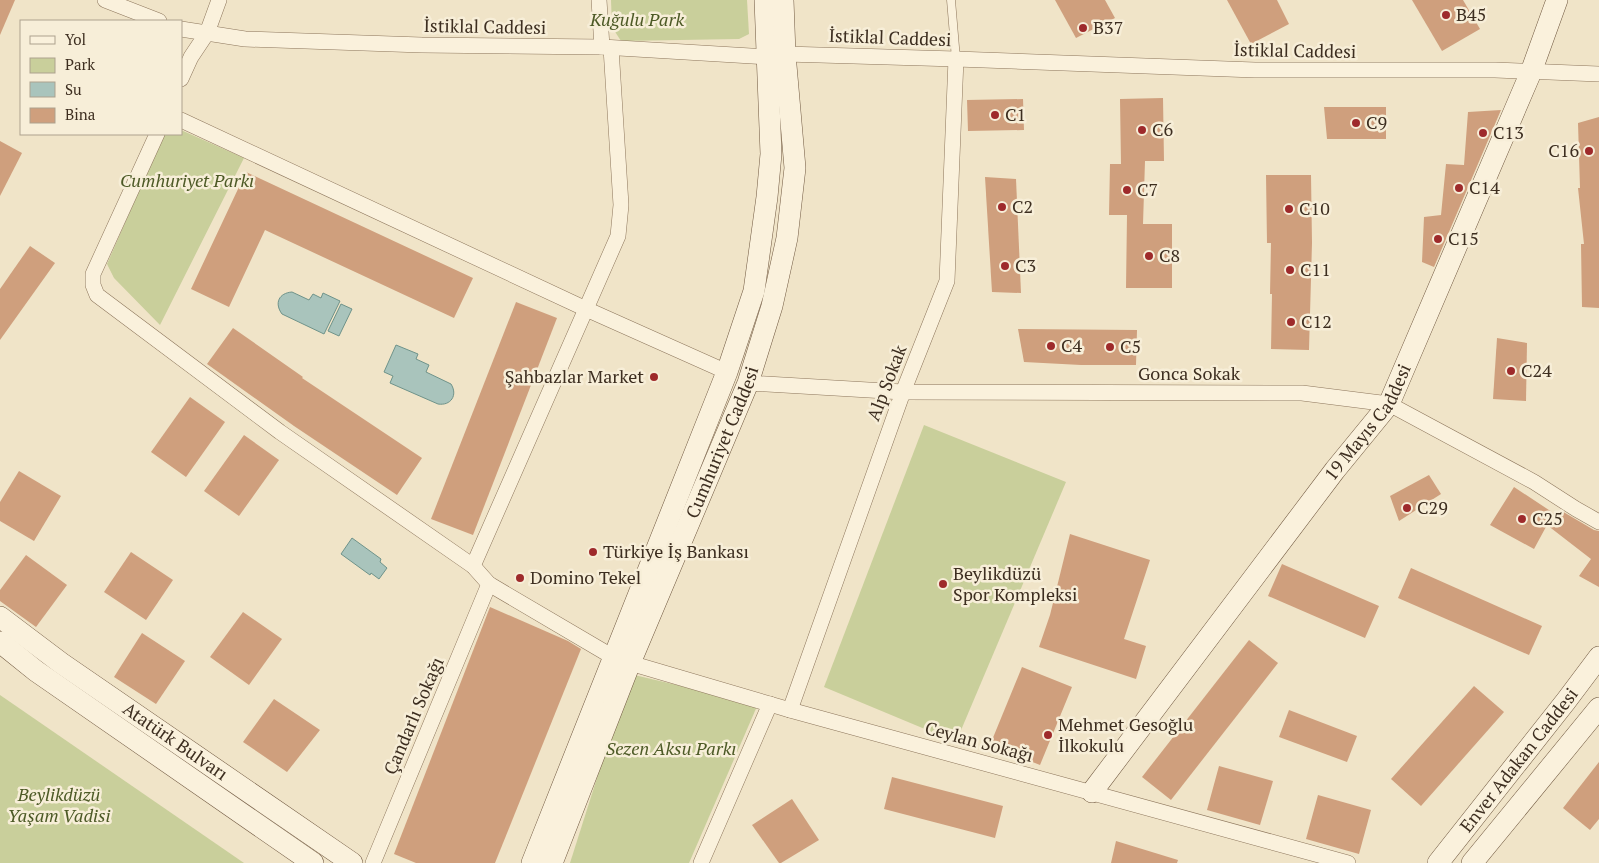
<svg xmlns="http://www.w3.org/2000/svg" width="1599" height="863" viewBox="0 0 1599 863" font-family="'PT Serif',serif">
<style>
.green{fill:#c9cf9b}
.water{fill:#a9c4bc;stroke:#6f938a}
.building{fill:#cf9f7d}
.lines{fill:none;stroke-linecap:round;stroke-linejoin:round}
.lane-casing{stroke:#8d765c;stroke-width:9}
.street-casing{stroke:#8d765c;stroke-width:16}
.secondary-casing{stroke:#6f573f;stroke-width:22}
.lane{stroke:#faf1dc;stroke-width:8}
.street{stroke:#faf1dc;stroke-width:15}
.secondary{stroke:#faf1dc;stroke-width:21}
.poi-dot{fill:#9e2a2b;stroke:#f7eed8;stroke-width:2}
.labels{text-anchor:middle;stroke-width:5;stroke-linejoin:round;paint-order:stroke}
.poi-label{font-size:18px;fill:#3d2e20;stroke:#f7eed8;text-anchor:start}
.park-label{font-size:18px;font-style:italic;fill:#4d5a26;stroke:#f7eed8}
.street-label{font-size:18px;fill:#3d2e20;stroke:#f7eed8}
</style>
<rect width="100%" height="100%" fill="#f0e4c8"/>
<g class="green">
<path d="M611,0H747L749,34L739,39L621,41L612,27Z"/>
<path d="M181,130L244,158L160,325L114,278L107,264L164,134H181Z"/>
<path d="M924,425L1066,482L956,742L824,687Z"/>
<path d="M630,674L758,704L689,863H570Z"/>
<path d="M0,695L244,863H0Z"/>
</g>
<g class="water">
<path d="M292,292L309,300L313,294L321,298L323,293L340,301L324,334L282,314C274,303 279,293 292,292Z"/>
<path d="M341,304L352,309L339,336L328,331Z"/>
<path d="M396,345L418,354L416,359L429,365L426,372L451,384C458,395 451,406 438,404L390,383L393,376L384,372Z"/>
<path d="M352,538L381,559L380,562L387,568L379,579L371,573L370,575L341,554Z"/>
</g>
<g class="building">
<path d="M0,0H15L0,35Z"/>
<path d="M1055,0H1105L1115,18L1076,38Z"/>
<path d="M1227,0H1277L1289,24L1251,44Z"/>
<path d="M1412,0H1463L1480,29L1442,51Z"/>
<path d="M1163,98L1164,161H1145L1143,224H1172V288H1126L1127,215H1109L1110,164H1121L1120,99Z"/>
<path d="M1023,99L1024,130L968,131L967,100Z"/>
<path d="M1324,107H1386V139H1327Z"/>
<path d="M1501,110L1434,267L1422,262L1424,217L1441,215L1446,164L1464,165L1468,112Z"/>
<path d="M1599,117V308L1582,307L1581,244H1584L1578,188H1580L1578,123Z"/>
<path d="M0,141L22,153L0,196Z"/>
<path d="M246,172L473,278L454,318L265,230L229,307L191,289Z"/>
<path d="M1266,175H1311L1312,243L1309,350L1271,349L1272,294H1270L1271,243H1267Z"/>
<path d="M985,177L1016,179L1021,293L992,292Z"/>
<path d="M30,246L55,263L0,340V289Z"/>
<path d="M516,302L557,318L473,535L431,519Z"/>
<path d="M233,328L303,377L302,378L422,458L397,495L294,426L207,364Z"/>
<path d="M1018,329L1137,330L1136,365H1081L1024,362Z"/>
<path d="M1497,338L1527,343L1526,401L1493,399Z"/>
<path d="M190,397L225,422L186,477L151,452Z"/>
<path d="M244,435L279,460L239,516L204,491Z"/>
<path d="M19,471L61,496L34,541L0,521V502Z"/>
<path d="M1429,475L1441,494L1399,521L1390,496Z"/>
<path d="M1514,487L1558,516L1560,510L1594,530L1599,531V587L1579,576L1591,559L1547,525L1534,549L1490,525Z"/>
<path d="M1070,534L1150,560L1124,639L1146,646L1136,679L1039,647L1050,615Z"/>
<path d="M131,552L173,580L146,620L104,592Z"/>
<path d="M26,555L67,585L36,627L0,601V590Z"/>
<path d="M1282,564L1379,606L1365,638L1268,596Z"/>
<path d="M1411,568L1542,626L1529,655L1398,598Z"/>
<path d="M490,607L568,641L581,649L495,863H416L394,854Z"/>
<path d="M243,612L282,639L249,685L210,657Z"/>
<path d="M142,633L185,661L156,704L114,677Z"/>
<path d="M1249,640L1278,663L1171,800L1142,777Z"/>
<path d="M1022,667L1072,687L1040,765L990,745Z"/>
<path d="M1474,686L1504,712L1421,806L1391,779Z"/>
<path d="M274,699L320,730L287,772L243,742Z"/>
<path d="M1289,710L1357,736L1347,762L1279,737Z"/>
<path d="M1599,762V819L1590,830L1563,808Z"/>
<path d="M1219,766L1273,781L1260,825L1207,810Z"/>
<path d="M892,777L1003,806L995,838L884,809Z"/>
<path d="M1318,795L1371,810L1359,854L1306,839Z"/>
<path d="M792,799L819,840L781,863H779L752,825Z"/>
<path d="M1116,841L1178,860L1177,863H1111Z"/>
</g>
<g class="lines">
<defs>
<path id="lane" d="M951,0L956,59"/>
<g id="street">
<path d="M105,0L159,21"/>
<path d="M599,0L602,47"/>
<path d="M181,29L245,39L422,45L602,47L767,57L785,54L956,59L1255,70H1495L1599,74"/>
<path d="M181,79L191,57L207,33L219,0"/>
<path d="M181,120L586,309L727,372"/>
<path d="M157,134L93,274V285L97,295L280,432L473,566L489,584L613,657"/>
<path d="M748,383L903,392L1302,393L1389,404L1534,482L1576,509L1599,522"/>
<path d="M473,566L618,236L621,205L611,48"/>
<path d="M630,663L790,710L1348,863"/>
<path d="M790,710L903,392L947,281L956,59"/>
<path d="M373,863L489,584"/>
<path d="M701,863L770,704"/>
</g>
<g id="secondary">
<path id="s1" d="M0,617L61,663L352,863"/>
<path d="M0,642L36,671L313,863"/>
<path id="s2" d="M1092,792L1335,470L1389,404L1531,72L1557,0"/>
<path d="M532,863L727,372L754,291L767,197L771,154L765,0"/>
<path id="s3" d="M552,863L630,663L748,383L772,306L787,238L795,168L785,54L783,0"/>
<path id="s4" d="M1438,863L1566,701L1599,657"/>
<path d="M1472,863L1599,708"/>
</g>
</defs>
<use href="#lane" class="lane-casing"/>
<use href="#street" class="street-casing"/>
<use href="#secondary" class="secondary-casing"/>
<use href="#lane" class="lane"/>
<use href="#street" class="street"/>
<use href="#secondary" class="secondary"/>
</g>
<g class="poi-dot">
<circle cx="1446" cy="15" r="5"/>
<circle cx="1083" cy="28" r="5"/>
<circle cx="995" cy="115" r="5"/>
<circle cx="1356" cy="123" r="5"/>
<circle cx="1142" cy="130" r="5"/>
<circle cx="1483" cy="133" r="5"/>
<circle cx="1589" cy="151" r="5"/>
<circle cx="1459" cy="188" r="5"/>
<circle cx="1127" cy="190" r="5"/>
<circle cx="1002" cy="207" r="5"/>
<circle cx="1289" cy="209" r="5"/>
<circle cx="1438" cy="239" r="5"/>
<circle cx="1149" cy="256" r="5"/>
<circle cx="1005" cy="266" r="5"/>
<circle cx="1290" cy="270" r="5"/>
<circle cx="1291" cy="322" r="5"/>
<circle cx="1051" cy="346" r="5"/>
<circle cx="1110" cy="347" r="5"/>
<circle cx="1511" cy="371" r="5"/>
<circle cx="654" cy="377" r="5"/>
<circle cx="1407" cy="508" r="5"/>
<circle cx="1522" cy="519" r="5"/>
<circle cx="593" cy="552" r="5"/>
<circle cx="520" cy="578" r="5"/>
<circle cx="943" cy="584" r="5"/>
<circle cx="1048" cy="735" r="5"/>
</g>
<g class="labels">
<g class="poi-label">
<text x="1456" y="21">B45</text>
<text x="1093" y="34">B37</text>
<text x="1005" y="121">C1</text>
<text x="1366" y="129">C9</text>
<text x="1152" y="136">C6</text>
<text x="1493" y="139">C13</text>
<text x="1579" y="157" text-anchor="end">C16</text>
<text x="1469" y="194">C14</text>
<text x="1137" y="196">C7</text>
<text x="1012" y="213">C2</text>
<text x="1299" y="215">C10</text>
<text x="1448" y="245">C15</text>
<text x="1159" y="262">C8</text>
<text x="1015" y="272">C3</text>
<text x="1300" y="276">C11</text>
<text x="1301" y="328">C12</text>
<text x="1061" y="352">C4</text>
<text x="1120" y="353">C5</text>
<text x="1521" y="377">C24</text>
<text x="644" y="383" text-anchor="end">Şahbazlar Market</text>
<text x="1417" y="514">C29</text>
<text x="1532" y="525">C25</text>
<text x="603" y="558">Türkiye İş Bankası</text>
<text x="953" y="580">Beylikdüzü<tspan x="953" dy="21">Spor Kompleksi</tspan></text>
<text x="530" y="584">Domino Tekel</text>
<text x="1058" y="731">Mehmet Gesoğlu<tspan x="1058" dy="21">İlkokulu</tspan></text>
</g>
<g class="park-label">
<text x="637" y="26">Kuğulu Park</text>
<text x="187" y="187">Cumhuriyet Parkı</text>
<text x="671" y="755">Sezen Aksu Parkı</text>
<text x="59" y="801">Beylikdüzü<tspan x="59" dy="21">Yaşam Vadisi</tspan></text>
</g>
<g class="street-label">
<text transform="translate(485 27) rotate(1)" y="6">İstiklal Caddesi</text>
<text transform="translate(890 38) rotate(2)" y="6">İstiklal Caddesi</text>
<text transform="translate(1295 51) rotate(1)" y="6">İstiklal Caddesi</text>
<text x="1189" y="380">Gonca Sokak</text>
<text transform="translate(887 383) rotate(-69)" y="6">Alp Sokak</text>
<text dy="6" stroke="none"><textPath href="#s2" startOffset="462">19 Mayıs Caddesi</textPath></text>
<text dy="6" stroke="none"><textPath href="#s3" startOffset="454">Cumhuriyet Caddesi</textPath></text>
<text transform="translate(414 716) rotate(-67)" y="6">Çandarlı Sokağı</text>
<text dy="6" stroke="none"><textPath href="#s1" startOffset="215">Atatürk Bulvarı</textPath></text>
<text transform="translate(979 742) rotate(15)" y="6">Ceylan Sokağı</text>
<text dy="6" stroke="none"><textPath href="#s4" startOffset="131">Enver Adakan Caddesi</textPath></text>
</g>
</g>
<rect x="20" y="20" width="162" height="115" fill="#f7eed8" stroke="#ada18e"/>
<rect x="30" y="36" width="25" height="8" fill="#faf1dc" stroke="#ada18e"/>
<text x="65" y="45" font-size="15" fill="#3d2e20">Yol</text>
<rect x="30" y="58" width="25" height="15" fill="#c9cf9b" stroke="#ada18e"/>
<text x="65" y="70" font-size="15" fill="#3d2e20">Park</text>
<rect x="30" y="82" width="25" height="15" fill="#a9c4bc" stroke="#ada18e"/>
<text x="65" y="95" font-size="15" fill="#3d2e20">Su</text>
<rect x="30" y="108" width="25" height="15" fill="#cf9f7d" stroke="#ada18e"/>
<text x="65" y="120" font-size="15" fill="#3d2e20">Bina</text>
</svg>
